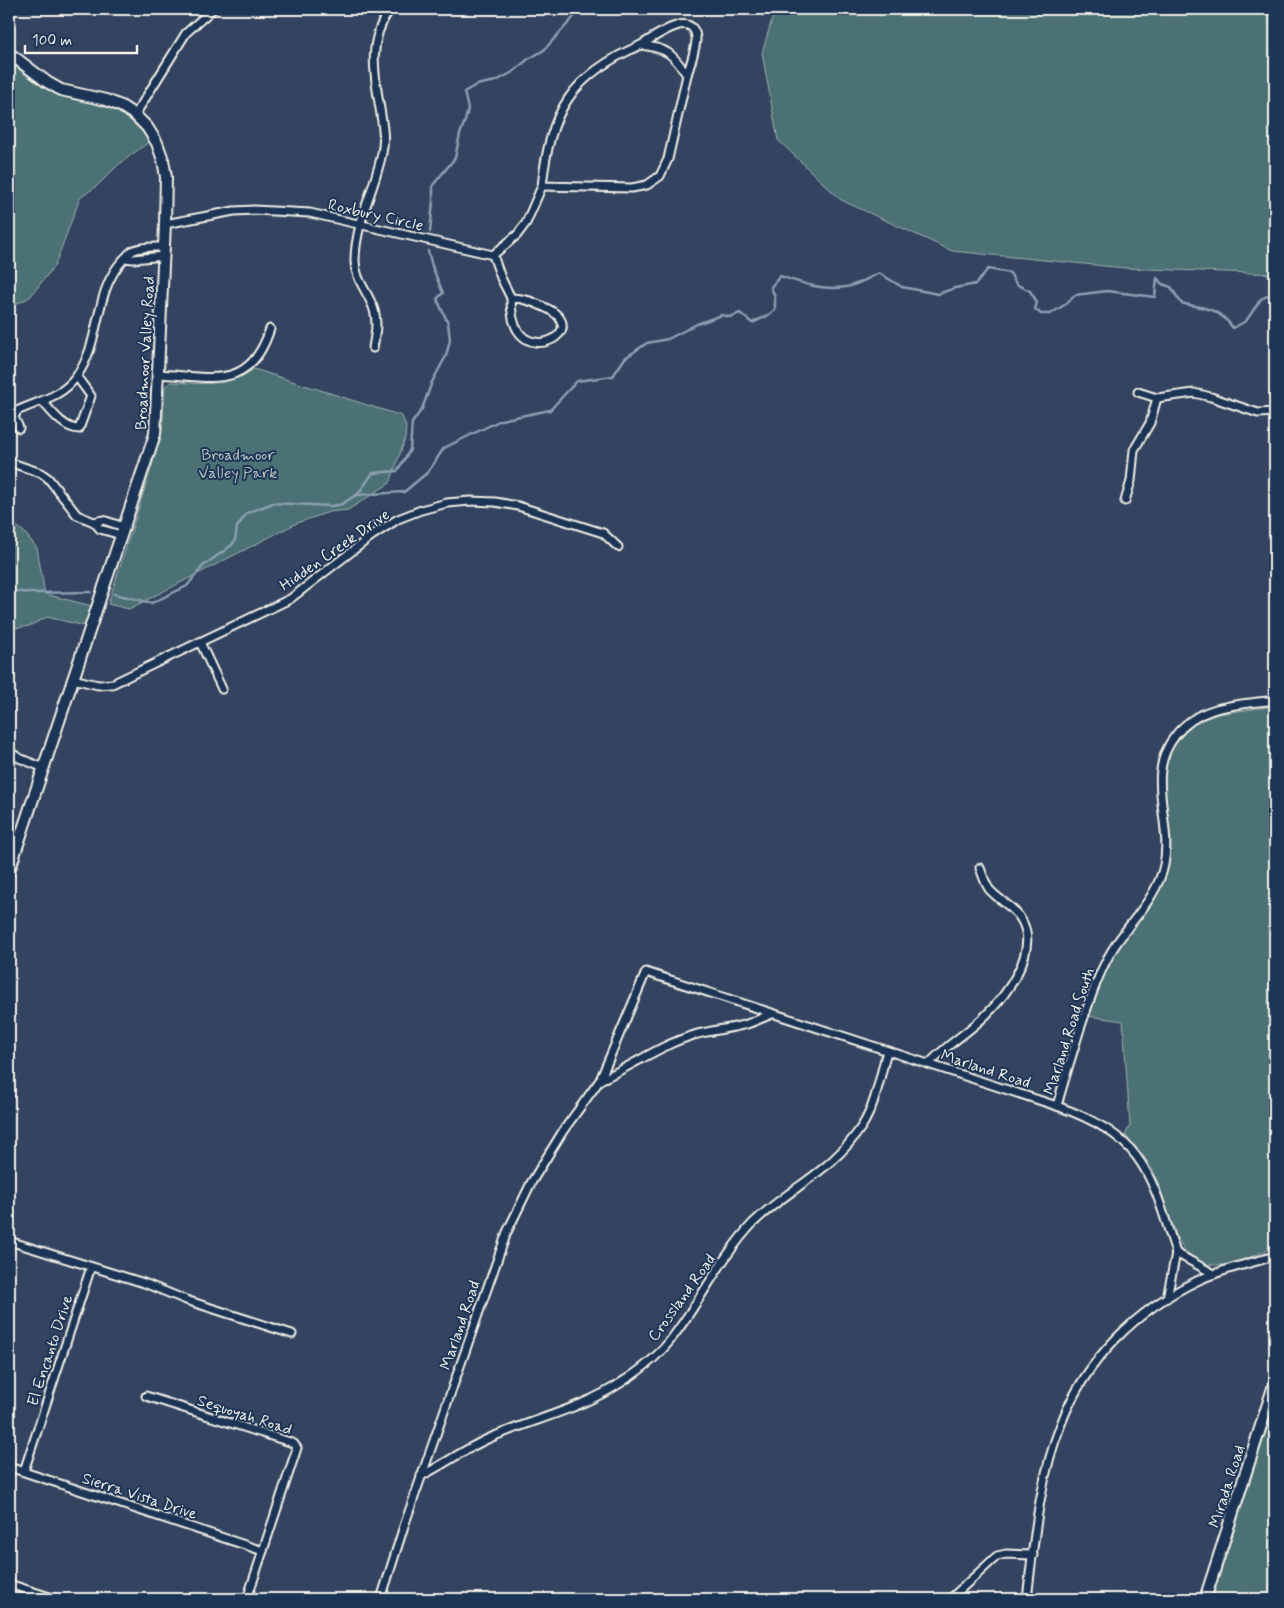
<svg xmlns="http://www.w3.org/2000/svg" width="1284" height="1608" viewBox="0 0 1284 1608" font-family="Mynerve,sans-serif">
<style>
.green{fill:#4b7174;stroke:#a0b1ae}
.lines{fill:none;stroke-linecap:round;stroke-linejoin:round}
.stream{stroke:#8c9fb1;stroke-width:2.5}
.street-casing{stroke:#f4f1e8;stroke-width:11}
.secondary-casing{stroke:#f4f1e8;stroke-width:14}
.street{stroke:#1d3557;stroke-width:7}
.secondary{stroke:#1d3557;stroke-width:10}
.labels{text-anchor:middle;stroke-width:4;stroke-linejoin:round;paint-order:stroke}
.street-label{font-size:16px;fill:#f4f1e8;stroke:#1d3557}
.park-label{font-size:16px;fill:#b9c4bf;stroke:#1d3557}
</style>
<rect width="100%" height="100%" fill="#344460"/>
<filter id="ink" filterUnits="userSpaceOnUse"><feTurbulence type="fractalNoise" baseFrequency=".02" numOctaves="2"/><feDisplacementMap in="SourceGraphic" scale="10" xChannelSelector="R" yChannelSelector="G"/><feConvolveMatrix kernelMatrix="1 2 1 2 8 2 1 2 1" color-interpolation-filters="sRGB"/></filter>
<g filter="url(#ink)">
<g class="green">
<path d="M775,9H1275V274L1125,268L952,251L841,200L778,140L762,53Z"/>
<path d="M13,65C27,76 42,88 59,95C69,99 82,100 93,103C118,108 135,122 150,141L118,165L98,185L80,198L55,265L30,297L9,308V68Z"/>
<path d="M254,369L402,416L406,427L405,439L390,483L348,510L329,512L297,523L129,609L108,604L158,447L162,431L165,387L170,382C203,383 224,389 254,369Z"/>
<path d="M9,520L24,532L37,548L45,594L92,606L85,626L47,617L29,626L9,629Z"/>
<path d="M1275,706V1248C1258,1252 1242,1263 1224,1265C1174,1269 1171,1216 1158,1182C1151,1163 1139,1150 1125,1135L1130,1126L1123,1021L1088,1016L1105,971L1124,939L1160,888L1165,872L1171,849L1163,780L1164,766L1175,743L1192,725L1210,715Z"/>
<path d="M1275,1404V1599H1212Z"/>
</g>
<g class="lines">
<g class="stream">
<path d="M430,232L433,201V185L455,158L460,134L465,121L468,109L464,92L476,85L496,81L513,72L527,60L544,50L581,9"/>
<path d="M357,495L373,473L397,471L410,450L412,423L422,409L432,382L446,356L450,340L448,323L437,299L443,293L432,266L428,251"/>
<path d="M9,591L34,593L91,592"/>
<path d="M114,594L152,603L187,586L203,566L232,545L235,540L237,527L247,513L273,503L332,506L342,504L356,495L404,492L428,472L444,448L501,420L550,410L577,381L613,376L625,358L647,343L668,339L697,324L722,315L730,317L740,313L752,323L767,316L775,310V297L771,287L780,276C801,283 823,291 846,287C857,285 869,278 879,273L902,287L938,294L955,288L976,284L988,269L1010,273L1016,284L1030,291L1037,302L1035,309L1041,314H1050L1066,304L1075,295L1107,291L1155,297L1157,278L1162,284L1171,287L1181,303C1204,309 1217,306 1233,328L1246,321L1261,299L1269,295L1275,298"/>
</g>
<defs>
<g id="street">
<path d="M641,45C667,48 673,54 687,75L668,159L660,176L647,185L632,188L542,186C550,111 571,75 641,45Z"/>
<path d="M641,45C653,38 692,8 696,37C697,46 690,65 687,75"/>
<path d="M135,115L186,33L213,9"/>
<path d="M165,224L234,211L254,210L310,213L493,255L517,235L526,223L542,186"/>
<path d="M493,255L501,278L511,298"/>
<path d="M125,258L133,259L164,256"/>
<path d="M511,298C524,298 533,302 544,307C590,327 537,360 518,331C512,322 511,309 511,298Z"/>
<path d="M373,348C375,336 378,322 374,310C369,293 355,280 355,261C355,223 375,189 382,153C385,140 383,128 381,115C375,77 366,43 390,9"/>
<path d="M159,374C212,377 250,391 270,329"/>
<path d="M1138,392L1157,398L1194,393L1211,397L1258,413L1275,412"/>
<path d="M42,401C51,411 64,429 79,429L91,396L77,377"/>
<path d="M19,428L14,417L17,411C38,401 62,397 76,377C102,342 93,292 123,260C127,257 129,252 134,250C143,246 155,247 164,247"/>
<path d="M9,462L41,473L48,478L77,515L94,522L100,529L121,535"/>
<path d="M1125,501L1131,481L1134,450L1150,423L1157,398"/>
<path d="M94,522L103,520L124,527"/>
<path d="M200,642L222,689"/>
<path d="M73,679L98,685L112,684L290,599L373,535L398,519L421,510L447,503L470,501L495,502L518,506L603,533L618,547"/>
<path d="M9,751L19,758L44,768"/>
<path d="M929,1064C945,1046 966,1034 984,1017C1006,996 1039,952 1022,921C1015,907 999,901 989,889C985,883 983,876 980,868"/>
<path d="M600,1080C633,1066 660,1045 694,1035C711,1030 730,1029 747,1024C756,1021 764,1017 772,1014"/>
<path d="M1057,1106C1064,1080 1072,1055 1080,1029C1089,1003 1097,976 1111,952C1128,923 1157,899 1164,865C1173,821 1144,775 1175,736C1199,704 1239,705 1275,700"/>
<path d="M9,1241L144,1283L186,1300L292,1334"/>
<path d="M1176,1253L1214,1274"/>
<path d="M1167,1298L1176,1253"/>
<path d="M146,1396L290,1442L294,1444L297,1448L247,1599"/>
<path d="M9,1467L263,1551"/>
<path d="M24,1471L91,1267"/>
<path d="M421,1476C447,1463 470,1445 497,1435C539,1418 585,1407 622,1382C641,1370 662,1353 675,1334C702,1298 722,1256 753,1223C790,1187 832,1172 862,1126C876,1104 880,1076 887,1051"/>
<path d="M9,1584L56,1599"/>
<path d="M381,1599L404,1526L507,1232L531,1183L563,1131L600,1080L646,972L1057,1106C1144,1137 1150,1171 1176,1253"/>
<path d="M950,1599L997,1556L1006,1554L1033,1555"/>
<path d="M1027,1599C1034,1541 1039,1480 1061,1424C1085,1360 1137,1309 1199,1280C1223,1269 1250,1263 1275,1256"/>
</g>
<g id="secondary">
<path d="M9,53L47,82L61,90L106,100L121,106L135,115L147,127L157,143L163,160L166,177L165,224L155,434L9,871"/>
<path d="M1205,1599L1275,1382"/>
</g>
</defs>
<use href="#street" class="street-casing"/>
<use href="#secondary" class="secondary-casing"/>
<use href="#street" class="street"/>
<use href="#secondary" class="secondary"/>
</g>
</g>
<g class="labels">
<g class="street-label">
<text transform="translate(376 214) rotate(13)" y="6">Roxbury Circle</text>
<text transform="translate(144 353) rotate(-87)" y="6">Broadmoor Valley Road</text>
<text transform="translate(334 549) rotate(-35)" y="6">Hidden Creek Drive</text>
<text transform="translate(1068 1031) rotate(-72)" y="6">Marland Road South</text>
<text transform="translate(986 1068) rotate(18)" y="6">Marland Road</text>
<text transform="translate(681 1297) rotate(-54)" y="6">Crossland Road</text>
<text transform="translate(459 1325) rotate(-71)" y="6">Marland Road</text>
<text transform="translate(49 1350) rotate(-72)" y="6">El Encanto Drive</text>
<text transform="translate(245 1414) rotate(18)" y="6">Sequoyah Road</text>
<text transform="translate(1226 1486) rotate(-72)" y="6">Mirada Road</text>
<text transform="translate(140 1495) rotate(18)" y="6">Sierra Vista Drive</text>
</g>
<g class="park-label">
<text x="238" y="460">Broadmoor<tspan x="238" dy="18">Valley Park</tspan></text>
</g>
</g>
<rect width="1284" height="1608" fill="none" stroke="#1d3557" stroke-width="30"/>
<rect x="15" y="15" width="1254" height="1578" fill="none" stroke="#f4f1e8" stroke-width="2" filter="url(#ink)"/>
<path d="M25 45v8h112v-8" fill="none" stroke="#f4f1e8" stroke-width="2.5"/>
<text x="32" y="45" font-size="15" fill="#f4f1e8" stroke="#1d3557" stroke-width="4" paint-order="stroke">100 m</text>
</svg>
